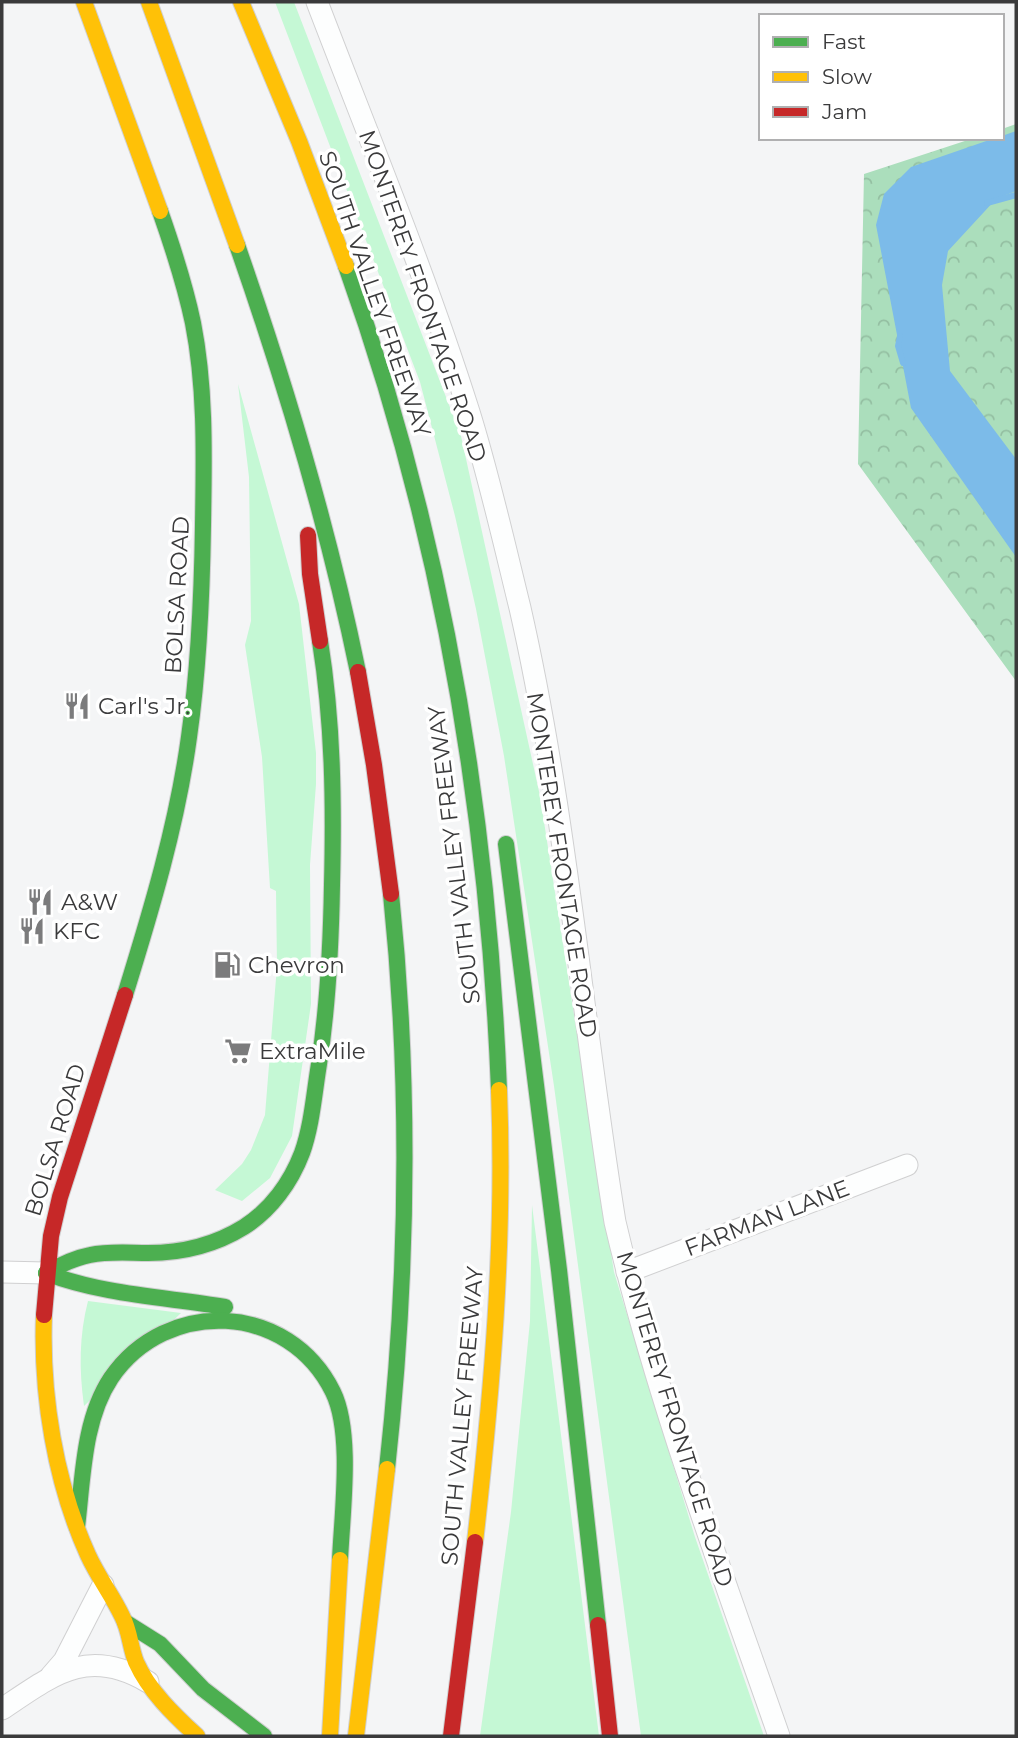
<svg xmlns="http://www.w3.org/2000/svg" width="1018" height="1738" viewBox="0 0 1018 1738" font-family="Montserrat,sans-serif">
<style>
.grass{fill:#c5f8d5}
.forest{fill:url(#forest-crowns)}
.water{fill:#7cbbe9}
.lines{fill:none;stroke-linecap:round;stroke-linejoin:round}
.stream{stroke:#7cbbe9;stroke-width:6}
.street-casing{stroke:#d0d0d1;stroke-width:23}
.fast-casing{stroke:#d0d0d1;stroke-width:18}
.slow-casing{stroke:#d0d0d1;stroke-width:18}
.jam-casing{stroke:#d0d0d1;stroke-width:18}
.street{stroke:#fdfefe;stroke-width:21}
.fast{stroke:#4caf50;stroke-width:16}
.slow{stroke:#ffc107;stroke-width:16}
.jam{stroke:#c62828;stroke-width:16}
.labels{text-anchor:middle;stroke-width:7;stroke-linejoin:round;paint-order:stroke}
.street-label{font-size:23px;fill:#3a3a3b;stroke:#fff}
.poi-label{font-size:23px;fill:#3a3a3b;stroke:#fff;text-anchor:start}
</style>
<defs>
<pattern id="forest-crowns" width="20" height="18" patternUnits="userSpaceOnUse" patternTransform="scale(1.75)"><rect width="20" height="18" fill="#abdebc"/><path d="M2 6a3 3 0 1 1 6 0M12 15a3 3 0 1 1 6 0" fill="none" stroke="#94bfa2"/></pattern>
</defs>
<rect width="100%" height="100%" fill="#f4f5f6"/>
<g class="grass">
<path d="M275,2H294L461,436L540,796L614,1272L695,1537L764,1736H641L554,1086L504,756L476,609L455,516L420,382Z"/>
<path d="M238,384L299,604L316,753V784L310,865L311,1004L292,1136L270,1178L242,1201L215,1190L242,1164L251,1150L265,1115L277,966L276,891L270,888L262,757L245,645L251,621L249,477Z"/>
<path d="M532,1205L599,1736H480L511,1512L530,1321Z"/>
<path d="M88,1301L181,1313L84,1406C79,1370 79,1336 88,1301Z"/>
</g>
<path class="forest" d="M1016,124V681L858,464L864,174L974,138H1002V129Z"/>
<path class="water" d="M1016,131V191L996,199L948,251L942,285L950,371L1016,459V557L911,408L876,225L884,194L911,167L995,138H1002V136Z"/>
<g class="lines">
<g class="stream">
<path d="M987,203L1016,195"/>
<path d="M900,336L898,346L903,363"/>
</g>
<defs>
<g id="street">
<path d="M317,2C369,138 425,273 469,412C489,476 504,543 520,608C566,810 582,1018 615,1222C656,1397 720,1567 779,1736"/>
<path d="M2,1272L46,1273"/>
<path d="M627,1272L907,1165"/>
<path d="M51,1676L64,1661L103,1585"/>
<path d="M2,1709C53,1675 87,1646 148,1682"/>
</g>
<g id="fast">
<path d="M237,245C286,385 328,526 358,672"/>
<path d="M346,266C441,531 488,809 499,1090"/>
<path d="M506,844L559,1270L598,1625"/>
<path d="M125,995C151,911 177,825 189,737C199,667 202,596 203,525C204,458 206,389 193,323C185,285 173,248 160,211"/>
<path d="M46,1273C60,1265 74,1258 90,1255C109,1251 129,1253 148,1253C182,1253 215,1245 244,1227C271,1210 291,1182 302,1153C312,1125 314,1094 319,1064C328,1005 331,945 332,885C334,803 333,722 320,641"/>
<path d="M46,1273C104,1295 165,1297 225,1307"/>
<path d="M387,1469C408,1278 411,1086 391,894"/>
<path d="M77,1527C83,1479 83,1420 111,1378C166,1297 289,1302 333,1392C353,1433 342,1513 340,1560"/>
<path d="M125,1622L160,1644L203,1689L264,1736"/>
</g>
<g id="slow">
<path d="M84,2L160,211"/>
<path d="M149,2L237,245"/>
<path d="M241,2L299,141L346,266"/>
<path d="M44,1315C41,1395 55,1482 88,1555C98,1577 112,1595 122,1616C130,1631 130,1647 136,1662C149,1691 174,1715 197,1736"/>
<path d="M475,1542C492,1392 505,1242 499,1090"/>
<path d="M330,1736L340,1560"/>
<path d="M356,1736L387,1469"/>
</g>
<g id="jam">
<path d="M308,535L310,574L320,641"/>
<path d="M358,672L374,765L391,894"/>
<path d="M44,1315L51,1236L60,1197L125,995"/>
<path d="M598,1625L610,1736"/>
<path d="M451,1736L475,1542"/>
</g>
</defs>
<use href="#street" class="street-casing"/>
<use href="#fast" class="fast-casing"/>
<use href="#slow" class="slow-casing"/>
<use href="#jam" class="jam-casing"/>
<use href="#street" class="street"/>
<use href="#fast" class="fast"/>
<use href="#slow" class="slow"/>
<use href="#jam" class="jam"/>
</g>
<defs>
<symbol id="restaurant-bare" viewBox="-9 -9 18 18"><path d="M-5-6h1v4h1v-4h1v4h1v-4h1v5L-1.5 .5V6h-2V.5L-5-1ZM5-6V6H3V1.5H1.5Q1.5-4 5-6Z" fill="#7b7b7c" stroke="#fff" stroke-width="2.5" paint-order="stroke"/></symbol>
<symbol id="fuel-bare" viewBox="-9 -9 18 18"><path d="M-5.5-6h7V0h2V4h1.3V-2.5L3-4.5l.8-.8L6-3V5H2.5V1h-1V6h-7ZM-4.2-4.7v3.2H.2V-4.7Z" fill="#7b7b7c" stroke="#fff" stroke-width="2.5" paint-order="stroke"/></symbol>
<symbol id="supermarket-bare" viewBox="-9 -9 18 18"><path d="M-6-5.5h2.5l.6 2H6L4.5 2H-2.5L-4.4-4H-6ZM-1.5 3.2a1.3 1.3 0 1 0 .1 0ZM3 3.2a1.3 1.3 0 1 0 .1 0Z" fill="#7b7b7c" stroke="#fff" stroke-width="2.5" paint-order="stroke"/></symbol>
</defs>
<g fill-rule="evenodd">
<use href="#restaurant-bare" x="58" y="687" width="38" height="38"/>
<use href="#restaurant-bare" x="21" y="883" width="38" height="38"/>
<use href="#restaurant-bare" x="13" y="912" width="38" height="38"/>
<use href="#fuel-bare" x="208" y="946" width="38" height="38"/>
<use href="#supermarket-bare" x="219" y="1032" width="38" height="38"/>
</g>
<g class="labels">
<g class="street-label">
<text transform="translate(375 294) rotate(71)" y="8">SOUTH VALLEY FREEWAY</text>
<text transform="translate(423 296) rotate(71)" y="8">MONTEREY FRONTAGE ROAD</text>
<text transform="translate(177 595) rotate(-87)" y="8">BOLSA ROAD</text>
<text transform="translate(454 855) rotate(-97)" y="8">SOUTH VALLEY FREEWAY</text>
<text transform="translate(562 865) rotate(81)" y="8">MONTEREY FRONTAGE ROAD</text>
<text transform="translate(55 1140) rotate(-73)" y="8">BOLSA ROAD</text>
<text transform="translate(767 1218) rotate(-21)" y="8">FARMAN LANE</text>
<text transform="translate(462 1416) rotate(-85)" y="8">SOUTH VALLEY FREEWAY</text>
<text transform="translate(675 1419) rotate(73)" y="8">MONTEREY FRONTAGE ROAD</text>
</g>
<g class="poi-label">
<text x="98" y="714">Carl's Jr.</text>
<text x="61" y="910">A&amp;W</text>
<text x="53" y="939">KFC</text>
<text x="248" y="973">Chevron</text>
<text x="259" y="1059">ExtraMile</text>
</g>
</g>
<rect width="1018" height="1738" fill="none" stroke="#3a3a3b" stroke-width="7"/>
<rect x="759" y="14" width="245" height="126" fill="#ffffff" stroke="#b0b0b1" stroke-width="2"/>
<rect x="773" y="37" width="35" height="10" fill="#4caf50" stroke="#b0b0b1" stroke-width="2"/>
<text x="822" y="49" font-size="21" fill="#3a3a3b">Fast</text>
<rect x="773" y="72" width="35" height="10" fill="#ffc107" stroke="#b0b0b1" stroke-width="2"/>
<text x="822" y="84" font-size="21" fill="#3a3a3b">Slow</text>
<rect x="773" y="107" width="35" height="10" fill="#c62828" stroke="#b0b0b1" stroke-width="2"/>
<text x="822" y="119" font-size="21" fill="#3a3a3b">Jam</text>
</svg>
